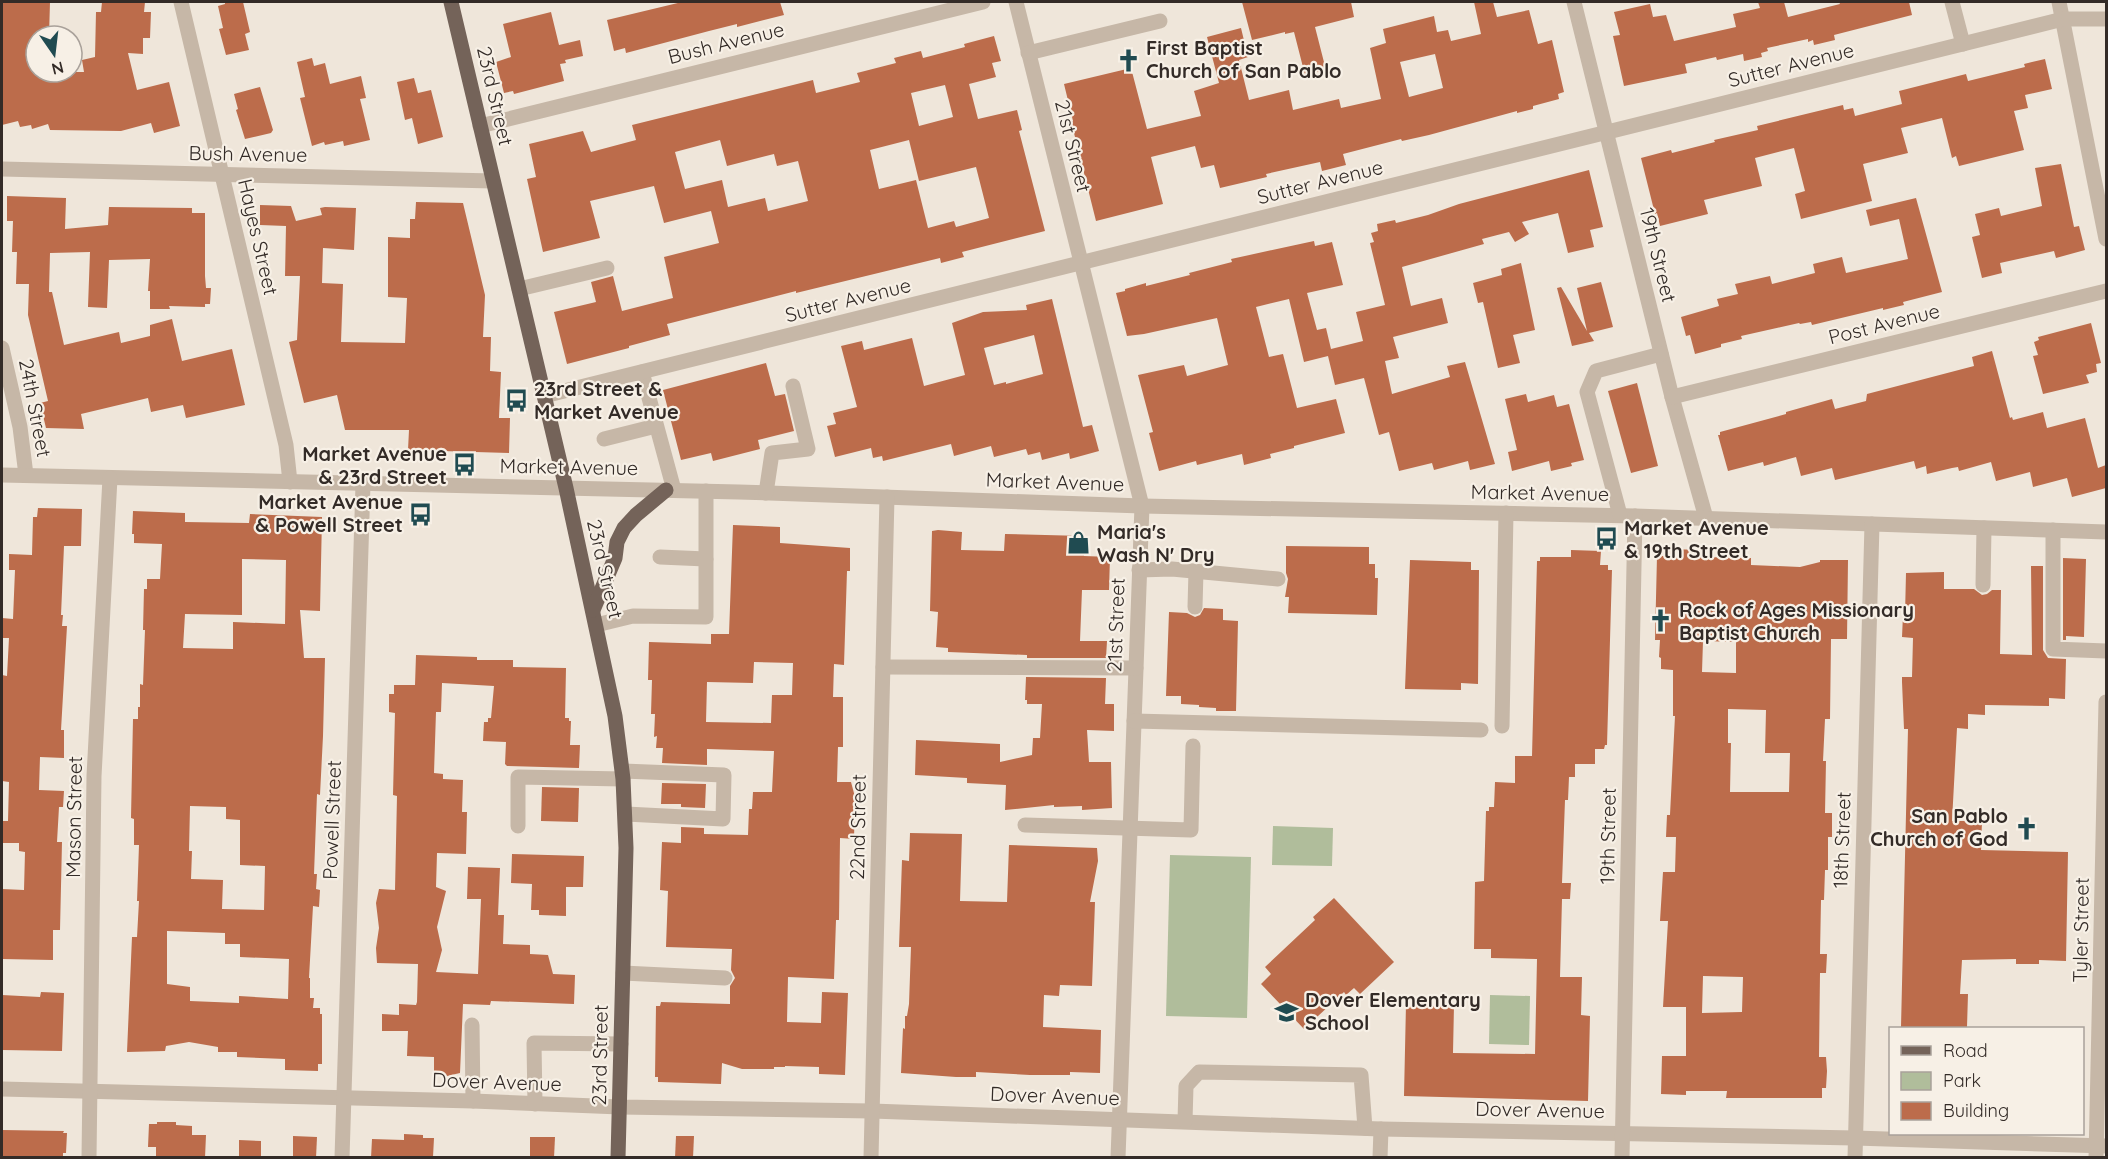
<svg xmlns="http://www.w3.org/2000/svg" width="2108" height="1159" viewBox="0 0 2108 1159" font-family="Quicksand,sans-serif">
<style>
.green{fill:#b0bd9b}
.building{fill:#bc6c4b;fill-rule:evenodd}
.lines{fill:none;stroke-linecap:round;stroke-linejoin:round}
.minor{stroke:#c6b7a7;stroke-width:15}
.major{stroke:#746359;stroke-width:15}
.labels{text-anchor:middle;stroke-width:4.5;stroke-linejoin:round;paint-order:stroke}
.street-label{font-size:20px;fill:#332b27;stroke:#f7f0e6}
.poi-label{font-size:20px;font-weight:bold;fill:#332b27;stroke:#f7f0e6;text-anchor:start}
</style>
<rect width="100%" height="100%" fill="#efe6da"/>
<g class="green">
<path d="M1273,826L1333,828L1332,866L1272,865Z"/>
<path d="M1170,855L1251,857L1247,1018L1166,1016Z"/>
<path d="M1490,995L1530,996L1529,1045L1489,1044Z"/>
</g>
<g class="building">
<path d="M2,2H50L49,36H36V72H84L82,60L95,57L96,12H101L102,2H145L144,12H151L150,38H143V54L128,53L137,90L169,82L180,126L154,133L151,123L121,131L50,130L48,124L32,129L31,125L20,127L18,121L2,125Z"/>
<path d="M225,2H243L250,32L245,34L249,50L226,55L219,29L223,28L218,6L225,4Z"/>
<path d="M682,2H780L784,15L737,27V24L709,31L626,53L625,48L614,51L607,20Z"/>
<path d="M1242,2H1351L1354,17L1315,27L1326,70L1305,75L1294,32L1285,34V32L1252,40Z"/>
<path d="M1474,2H1493L1497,17L1529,10L1538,44L1552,40L1564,92L1558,94L1559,99L1533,106V109L1517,113V111L1429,135L1402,141L1401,139L1343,154L1346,165L1322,171L1320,162L1266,174L1267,177L1220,188L1214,165L1201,168L1195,146L1151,157L1163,204L1096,221L1071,121H1073L1064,84L1131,68L1147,129L1201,116L1194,91L1219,83L1207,37L1241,28L1248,57L1239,60L1249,100L1289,90L1293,110L1339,99L1341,108L1381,99L1370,48L1386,43L1383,29L1434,16L1437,32L1448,30L1451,41L1481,34ZM1435,54L1443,88L1409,97L1400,62Z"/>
<path d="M1758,2H1784L1788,17L1840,4L1839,2H1909L1912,15L1834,35L1835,40L1814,45L1813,40L1808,42V39L1767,48L1768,51L1761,53L1762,57L1744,61L1743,54L1717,60L1716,57L1685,64L1687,73L1624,86L1613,36L1620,35L1614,12L1650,4L1653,17L1666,15L1674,41L1736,27L1733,14L1760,8Z"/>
<path d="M551,12L559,45L580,40L583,56L565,60L566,63L560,64L564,81L514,94L513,91L504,93L496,62L511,57L503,24Z"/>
<path d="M994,36L1001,61L992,63L996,77L969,84L978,119L1017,110L1022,130L1019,131L1045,231L962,252L964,257L941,263L940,258L796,293V291L667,324L670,335L629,346V348L567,364L554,312L596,302L591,282L613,276L622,311L673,298L664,257L719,243L711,211L664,223L654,186L590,201L600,238L543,252L527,179L536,177L529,144L583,131L591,152L636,140L632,125L813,80L816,93L860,82L857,73L896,63L894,58L921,51L923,58L965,47L964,44ZM945,85L953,117L919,126L911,93ZM720,140L727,166L774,154L777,166L798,161L808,201L768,211L765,198L728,207L722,180L685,189L675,152ZM909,140L919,181L976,167L989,218L956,227L954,221L928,228L916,180L879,189L870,150Z"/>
<path d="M312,58L314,66L325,63L330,84L361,76L366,98L360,99L370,140L344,146L343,141L325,145L324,142L312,146L300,98L305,97L297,62Z"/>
<path d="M2045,59L2052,89L2025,95L2028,108L2014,111L2024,150L1959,166L1956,156L1952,158L1942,118L1901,128L1908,153L1863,164L1872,201L1801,219L1795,194L1805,191L1794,148L1755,158L1762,186L1704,200L1708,214L1660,226L1657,213L1655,214L1641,158L1671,150L1672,153L1715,142L1714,140L1758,130L1757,126L1843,105L1844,110L1853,108L1855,116L1902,104L1899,91L1966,74L1968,81L2025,67L2024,64Z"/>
<path d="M414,78L418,93L431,90L443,137L418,144L412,118L405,120L397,82Z"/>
<path d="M260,87L273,130L271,133L245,139L236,110L238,109L234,94Z"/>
<path d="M2061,164L2074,227L2079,226L2085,250L2056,258L2054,251L2000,263L2002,273L1982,278L1972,237L1980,235L1975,214L1999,208L2001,216L2042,206L2035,168Z"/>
<path d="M1589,170L1603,227L1590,230L1594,247L1568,253L1558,213L1522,222L1529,234L1515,242L1509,232L1482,239L1484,244L1402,267L1411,306L1442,298L1448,323L1393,337L1399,358L1385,361L1392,394L1450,377L1447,366L1465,362L1495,464L1470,470L1468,461L1434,470L1432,463L1399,471L1389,432L1379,435L1364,378L1335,385L1328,356L1304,362L1289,299L1256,307L1269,357L1283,354L1297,408L1336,399L1345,433L1294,446V448L1270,454L1271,458L1244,465L1242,454L1197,465L1196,461L1159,471L1149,433L1153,432L1138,375L1184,365L1187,376L1228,365L1217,318L1144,334L1127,336L1116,293L1125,291V289L1146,283V286L1190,275L1189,273L1232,262L1231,259L1314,241L1315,246L1332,242L1343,285L1307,293L1317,330L1326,328L1331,349L1363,341L1356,312L1385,305L1370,243L1374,242L1371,233L1378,231L1377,224L1395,220L1396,223L1428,215L1459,204Z"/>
<path d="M7,196L66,198L65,229L108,225L109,207L192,208V213H205V276L206,288H211L210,304H205V307L169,306L170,309H150V291H148L150,259L109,260L107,308L88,307L90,252L50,253L49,292H52L64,345L119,332L121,343L150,336V325L172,319L182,361L232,349L245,405L186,418L183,405L151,412L148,398L81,414L84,429L46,428L40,403L48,401L28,315L29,284H16L17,252H12L13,221H7Z"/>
<path d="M1916,198L1942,292L1903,302L1904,305L1883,310V308L1812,325L1811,322L1800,324L1799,323L1741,336L1742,339L1721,344V347L1695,354L1690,335L1686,336L1681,317L1719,306L1717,299L1738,294L1735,284L1770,276L1772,284L1815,273L1813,264L1842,257L1846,273L1908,259L1899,219L1870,226L1866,210Z"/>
<path d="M416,202L463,203L485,295L483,337H491L490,371L501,372L499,418H510L509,453L408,450L409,430H345L337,395L304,403L289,342L297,340L300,276H285L286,226L260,225V205L291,206L296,221L322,215L320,208L325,207L356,208L354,250L323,248L322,283L343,284L341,342L405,343L407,298L388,297V237L410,238V219H415Z"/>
<path d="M1521,263L1535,330L1513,335L1520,363L1498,368L1483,302L1478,303L1473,283L1502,275L1501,269Z"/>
<path d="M1601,282L1613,327L1589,333L1594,341L1572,346L1557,288L1561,287L1587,331L1577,288Z"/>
<path d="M1052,299L1083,427L1092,425L1099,451L1070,459L1069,453L1042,460L1040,452L1028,455L1026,449L994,457L991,446L954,456L951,444L883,461L882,456L873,458L871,448L835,457L827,426L836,424L833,413L857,407L841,346L862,341L864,350L912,338L924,386L965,375L952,323L983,312L1027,310L1026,305ZM1034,335L1043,374L1006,384V382L994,385L984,348Z"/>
<path d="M2091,323L2101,363L2096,364L2097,372L2086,375L2089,383L2043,394L2033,356L2038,355L2034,342L2039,340L2038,337Z"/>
<path d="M1992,351L2010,418L2012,417L2013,420L2043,412L2047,428L2085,418L2098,468L2106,465V488L2072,497L2067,478L2033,487L2030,472L1996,481L1991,462L1959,471L1958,467L1952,468L1927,474L1926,466L1916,469L1914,461L1835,480L1832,468L1801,476L1796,457L1764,466L1763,462L1728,471L1718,435H1720V432L1786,414V412L1832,399L1835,409L1866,401L1867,394L1974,366L1972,357Z"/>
<path d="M766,363L775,396L785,394L794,431L758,440L760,449L713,461L711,453L681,460L663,390Z"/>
<path d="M1637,383L1658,466L1631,473L1608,391Z"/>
<path d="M1526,394L1528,402L1554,395L1557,407L1569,404L1584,460L1571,463L1572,466L1551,471L1549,461L1512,471L1508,452L1517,450L1505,399Z"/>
<path d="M38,508L82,509L81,546H64L61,615H63L62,626H67L61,730H64V758L40,757L39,790L64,791L63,807H59L57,842H62L60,930H53V960L2,959V889L24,890L25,852L19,851V843H2V821H8L9,782L2,781V675L7,676L9,638H2V618L13,619L15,570H9V554L32,555L33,517H37Z"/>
<path d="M133,511L185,513V522L249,523L250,514L322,517L320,611L300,610L304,658H325L323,736L320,795L317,794L314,874H317L316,889L320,890L319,907L313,906L309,978H310V998H314L313,1008H320V1014H322V1064H318V1071L285,1070V1059L237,1057V1052H218V1047L189,1042L166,1046L165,1051L127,1052L132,937H137L139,901H137L139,845H134V819L131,818L133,719H138V707H140V684L143,685L145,630H143L144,589H147V579H160L162,544L134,543V534H132ZM242,559L286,560L285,624L233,622V649L183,648L185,614L242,615ZM190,806L226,807V819L240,820V865L265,866L264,910L222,909L223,880L191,879L192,851H189ZM167,931L225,933V944H240V957L289,959L288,999L239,996V1003L190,1001V987L167,984Z"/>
<path d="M733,525L780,527V543L850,548V571H847L844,665L834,664L833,697H843V747H838L837,782H851L855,797L854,839L840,838L839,920H836L834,979L788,977L787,1022L821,1023L822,992L848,993L845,1075L819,1074V1067L785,1066V1067H774V1069H742L722,1063L721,1084L658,1082V1077H655L656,1006H660L661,1002L730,1004V986L735,978L731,970L732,949L666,947L668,891L660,890L662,842L681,843V827L704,828V834L748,835L749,809H752L753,792H772L774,751L707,749V765L662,763L663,748H656L657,736L654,737L655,714H651L652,680H648L649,642L711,644V634H729ZM754,662L793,663L792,695H772L771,723L706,722L707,682L753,683Z"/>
<path d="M938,530L962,532L961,550L1004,551L1005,534L1084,536V556L1110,557L1109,590H1082L1080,641H1107L1106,658H1027V655L948,652V648L936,647L938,612L930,611L932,531Z"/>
<path d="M1286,546L1369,547V564H1375V578H1378L1377,615L1288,613L1289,597H1285L1288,579L1286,573Z"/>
<path d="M1668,549L1703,550V557L1751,558V565L1800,567L1820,562V560H1848L1847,639H1831L1830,719H1825L1823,761H1826L1825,813H1832V837H1828V870H1825L1824,900H1821L1820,954H1827L1826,973H1820L1819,1057H1826L1827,1071L1826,1088H1822V1098H1726L1727,1091H1686V1095L1661,1094L1662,1056H1686V1007H1663L1668,921H1660L1663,872H1675L1676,837H1666L1667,815H1670L1675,716H1673V670L1661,669V658L1659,657L1660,640H1655L1657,556H1667ZM1703,641L1736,642V673L1702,672ZM1728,709L1766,710L1765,753H1790L1789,792H1730L1731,743H1728ZM1703,976L1743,977L1742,1012L1702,1013Z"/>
<path d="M1571,550L1601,551L1600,565H1608V570H1612L1607,745H1605L1604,749H1595V764H1575V777H1569L1568,800H1565L1562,883H1571L1570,899H1562L1560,977H1582L1581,1015L1590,1016L1588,1101L1404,1096L1406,1004L1454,1005L1453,1053L1535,1054L1537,959L1491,958V949H1474L1475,882L1484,881L1486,811H1489V807H1494L1495,782L1515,783V756H1532L1537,561H1540V557H1571Z"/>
<path d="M2063,558L2086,559L2084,637L2066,636V640H2063Z"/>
<path d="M1410,560L1471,562V570H1479L1478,684L1461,683V690L1405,689Z"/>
<path d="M2031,566H2043V650L2048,658L2066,659L2065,699L2049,698V706L1985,705V715L1968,714V729L1957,728L1952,821H1982L1981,850L2068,852L2066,961L2039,960V964H2016V959L1962,960L1960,994H1968L1967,1027H1901L1908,729H1904L1902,682V677H1912L1913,638L1902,637L1903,615H1905L1906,573L1944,572V589H1974L1982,595L1987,594L1992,590H2001L2000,654L2032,655Z"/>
<path d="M1204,608L1223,609V620L1238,621L1236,711H1216V708L1199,707V705L1181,704V696H1166L1169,612L1187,613L1195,617L1200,615Z"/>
<path d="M416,655L477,657V660H513V667L566,668L565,718H569V721H571L570,745H580L579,768L507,766L505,764L506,742L483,741L484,722H488V718H491L494,686L442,683L441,712H436L434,773L443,774V779L463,780L462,812H467L466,854L437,853L436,887L446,891L437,927L442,950L436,972L478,974L481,899H467L468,867L500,868L498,915H504L503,944L530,945V954L548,955L553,974L575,975L574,1004L491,1001L490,1005L463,1004L460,1073L447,1076L434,1073V1057L407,1056L408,1031H382V1014L399,1015V1004L416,1005L417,1002L418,964L377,963L376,948L379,928L376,903L379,889L395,890L397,796L393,795L395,713L389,712V694H394V685H415Z"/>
<path d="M1026,677L1106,678L1105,704H1114V731L1087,730L1089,762H1111L1112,808L1082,810V806L1054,807V805L1005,810L1006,785L967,783V778L915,775L916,740L1000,744V762L1032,755L1033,738H1040L1042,704H1027V700H1025Z"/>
<path d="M662,783L706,784L705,808L681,807V804H661Z"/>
<path d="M542,787L579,788L578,822L541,821Z"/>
<path d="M910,833L962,834L960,901L1007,902L1009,845L1097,848L1098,861L1090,902H1095L1092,986L1060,985L1059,996L1044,995L1043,1027L1101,1030L1100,1073L1070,1072V1075H1030L976,1072V1077H956L901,1073L903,1028L905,1029V1016H907L909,1004L911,947H899L902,860L909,861Z"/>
<path d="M512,854L584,856L583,887H566V916L539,915V910H531L532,884L511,883Z"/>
<path d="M1334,898L1394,962L1360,994L1354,988L1346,995L1344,992L1304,1029L1261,984L1271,974L1265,967L1315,920L1313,917Z"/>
<path d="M41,992L64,993L62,1051L2,1050V995L40,997Z"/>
<path d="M157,1122H176V1125L192,1126V1135H206L205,1158H156V1147H148L149,1124H157Z"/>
<path d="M2,1130L64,1131L63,1133H67L66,1153H63V1158H2Z"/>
<path d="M404,1134L423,1135V1138H434L433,1157L371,1158L372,1139L404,1140Z"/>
<path d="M293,1136L317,1137L316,1158H293Z"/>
<path d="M676,1136H694L693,1158H675Z"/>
<path d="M530,1137H555L554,1158H530Z"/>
<path d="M239,1140L261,1141V1158H239Z"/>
</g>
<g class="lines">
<g class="minor">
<path d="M181,2L286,445L290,482"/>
<path d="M1016,2L1142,506L1118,1158"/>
<path d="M1574,2L1672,397L1706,518"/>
<path d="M1952,2L1963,44"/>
<path d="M2059,2L2106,239"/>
<path d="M1028,53L1160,21"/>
<path d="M480,126L983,2"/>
<path d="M2,169L493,181"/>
<path d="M519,289L607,268"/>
<path d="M2,348L20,427L26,475"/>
<path d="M642,372L674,490"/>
<path d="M544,396L2063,19H2106"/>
<path d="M1672,397L2106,291"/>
<path d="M604,439L656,426"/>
<path d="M2,475L739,492L1142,506L1635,516L2106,532"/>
<path d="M766,493L772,453L808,449L793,386"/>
<path d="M1620,515L1587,392L1596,371L1661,354"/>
<path d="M2053,530V649L2106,651"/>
<path d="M660,557L706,559"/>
<path d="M1139,570L1172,569L1278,579"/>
<path d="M1983,585L1984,528"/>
<path d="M1195,607L1196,571"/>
<path d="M596,625L633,616L706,617V491"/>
<path d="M883,667L1136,668"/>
<path d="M1134,721L1481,730"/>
<path d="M1502,726L1506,513"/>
<path d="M623,771L724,775L723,819L626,814"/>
<path d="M1025,825L1191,830L1193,746"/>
<path d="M518,826V777L623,779"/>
<path d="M623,973L725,978"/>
<path d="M472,1025L473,1101"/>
<path d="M2,1089L473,1101L620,1107L872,1111L1381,1129L1855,1138L2106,1146"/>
<path d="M535,1104L534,1043L621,1044"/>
<path d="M1185,1121L1186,1086L1199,1072L1361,1075L1365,1128"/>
<path d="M89,1158L94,776L110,478"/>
<path d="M342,1158L363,484"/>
<path d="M871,1158L887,497"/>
<path d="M1380,1158L1381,1129"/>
<path d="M1622,1158L1635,516"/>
<path d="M1855,1158L1872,524"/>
<path d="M2096,1158L2106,702"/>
</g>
<g class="major">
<path d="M451,2L566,488L615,716L623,779L626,848L618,1158"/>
<path d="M593,610L615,558L617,542L624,528L636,515L666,490"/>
</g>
</g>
<defs>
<symbol id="church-bare" viewBox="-9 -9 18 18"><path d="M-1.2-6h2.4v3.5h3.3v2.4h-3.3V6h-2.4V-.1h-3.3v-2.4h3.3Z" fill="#204b51" stroke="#f7f0e6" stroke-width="2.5" paint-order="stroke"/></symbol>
<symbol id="bus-bare" viewBox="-9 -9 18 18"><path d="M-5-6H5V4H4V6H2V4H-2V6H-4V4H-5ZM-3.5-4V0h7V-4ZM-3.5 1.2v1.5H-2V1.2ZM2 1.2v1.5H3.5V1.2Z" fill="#204b51" stroke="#f7f0e6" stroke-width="2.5" paint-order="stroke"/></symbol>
<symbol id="shop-bare" viewBox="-9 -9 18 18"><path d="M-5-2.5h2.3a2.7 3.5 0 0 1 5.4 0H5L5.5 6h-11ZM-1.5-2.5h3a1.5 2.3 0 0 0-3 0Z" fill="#204b51" stroke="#f7f0e6" stroke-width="2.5" paint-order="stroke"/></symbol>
<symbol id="school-bare" viewBox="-9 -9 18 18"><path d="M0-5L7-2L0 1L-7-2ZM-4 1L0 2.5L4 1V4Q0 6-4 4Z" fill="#204b51" stroke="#f7f0e6" stroke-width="2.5" paint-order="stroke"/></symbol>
</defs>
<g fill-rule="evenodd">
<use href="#church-bare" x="1112" y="44" width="33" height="33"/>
<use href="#bus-bare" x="500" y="384" width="33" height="33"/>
<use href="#bus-bare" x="448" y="448" width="33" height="33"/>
<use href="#bus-bare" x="404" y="498" width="33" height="33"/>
<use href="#bus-bare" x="1590" y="522" width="33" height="33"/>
<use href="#shop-bare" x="1062" y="526" width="33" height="33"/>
<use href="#church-bare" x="1644" y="604" width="33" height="33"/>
<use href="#church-bare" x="2010" y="812" width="33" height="33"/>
<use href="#school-bare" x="1270" y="996" width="33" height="33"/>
</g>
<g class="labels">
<g class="street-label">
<text transform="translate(726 43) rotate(-14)" y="7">Bush Avenue</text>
<text transform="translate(1791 65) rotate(-14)" y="7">Sutter Avenue</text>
<text transform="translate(495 96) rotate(77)" y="7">23rd Street</text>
<text transform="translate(1073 146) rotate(76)" y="7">21st Street</text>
<text transform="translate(248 154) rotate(1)" y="7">Bush Avenue</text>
<text transform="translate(1320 182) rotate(-14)" y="7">Sutter Avenue</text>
<text transform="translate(258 237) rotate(77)" y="7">Hayes Street</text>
<text transform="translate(1658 255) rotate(76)" y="7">19th Street</text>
<text transform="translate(848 300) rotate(-14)" y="7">Sutter Avenue</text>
<text transform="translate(1884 324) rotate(-14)" y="7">Post Avenue</text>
<text transform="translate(35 408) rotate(79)" y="7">24th Street</text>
<text transform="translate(569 467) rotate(1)" y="7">Market Avenue</text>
<text transform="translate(1055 482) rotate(2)" y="7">Market Avenue</text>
<text transform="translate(1540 493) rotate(1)" y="7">Market Avenue</text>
<text transform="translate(605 569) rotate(77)" y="7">23rd Street</text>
<text transform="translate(1116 625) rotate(-88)" y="7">21st Street</text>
<text transform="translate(74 817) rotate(-89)" y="7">Mason Street</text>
<text transform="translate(332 820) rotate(-88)" y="7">Powell Street</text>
<text transform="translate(858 827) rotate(-89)" y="7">22nd Street</text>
<text transform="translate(1608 836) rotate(-89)" y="7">19th Street</text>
<text transform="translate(1842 840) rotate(-88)" y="7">18th Street</text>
<text transform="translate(2081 930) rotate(-89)" y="7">Tyler Street</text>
<text transform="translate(600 1055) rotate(-89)" y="7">23rd Street</text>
<text transform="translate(497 1082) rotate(2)" y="7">Dover Avenue</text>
<text transform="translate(1055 1096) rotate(2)" y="7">Dover Avenue</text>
<text transform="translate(1540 1110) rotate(1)" y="7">Dover Avenue</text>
</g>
<g class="poi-label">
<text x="1146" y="55">First Baptist<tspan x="1146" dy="23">Church of San Pablo</tspan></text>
<text x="534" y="396">23rd Street &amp;<tspan x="534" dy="23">Market Avenue</tspan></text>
<text x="447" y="461" text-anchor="end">Market Avenue<tspan x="447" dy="23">&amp; 23rd Street</tspan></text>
<text x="403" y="509" text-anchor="end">Market Avenue<tspan x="403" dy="23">&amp; Powell Street</tspan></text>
<text x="1624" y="535">Market Avenue<tspan x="1624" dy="23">&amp; 19th Street</tspan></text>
<text x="1097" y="539">Maria's<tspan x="1097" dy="23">Wash N' Dry</tspan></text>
<text x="1679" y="617">Rock of Ages Missionary<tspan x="1679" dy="23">Baptist Church</tspan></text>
<text x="2008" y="823" text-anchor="end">San Pablo<tspan x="2008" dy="23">Church of God</tspan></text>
<text x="1305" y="1007">Dover Elementary<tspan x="1305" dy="23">School</tspan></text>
</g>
</g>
<rect width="2108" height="1159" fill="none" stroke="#332b27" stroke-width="6"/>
<rect x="1889" y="1027" width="195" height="108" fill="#f7f0e6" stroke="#a9a19a" stroke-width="1.5"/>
<rect x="1901" y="1046" width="30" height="9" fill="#746359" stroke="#a9a19a" stroke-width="1.5"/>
<text x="1943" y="1057" font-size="18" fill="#332b27">Road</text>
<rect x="1901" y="1072" width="30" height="18" fill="#b0bd9b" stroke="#a9a19a" stroke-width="1.5"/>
<text x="1943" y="1087" font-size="18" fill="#332b27">Park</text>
<rect x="1901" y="1102" width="30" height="18" fill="#bc6c4b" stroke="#a9a19a" stroke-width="1.5"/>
<text x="1943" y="1117" font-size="18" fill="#332b27">Building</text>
<g transform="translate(54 54) rotate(166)"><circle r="28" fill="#f7f0e6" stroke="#a9a19a" stroke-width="1.5"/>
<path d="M0-4.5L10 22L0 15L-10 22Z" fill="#204b51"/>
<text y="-9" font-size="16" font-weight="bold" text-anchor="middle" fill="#332b27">N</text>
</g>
</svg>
